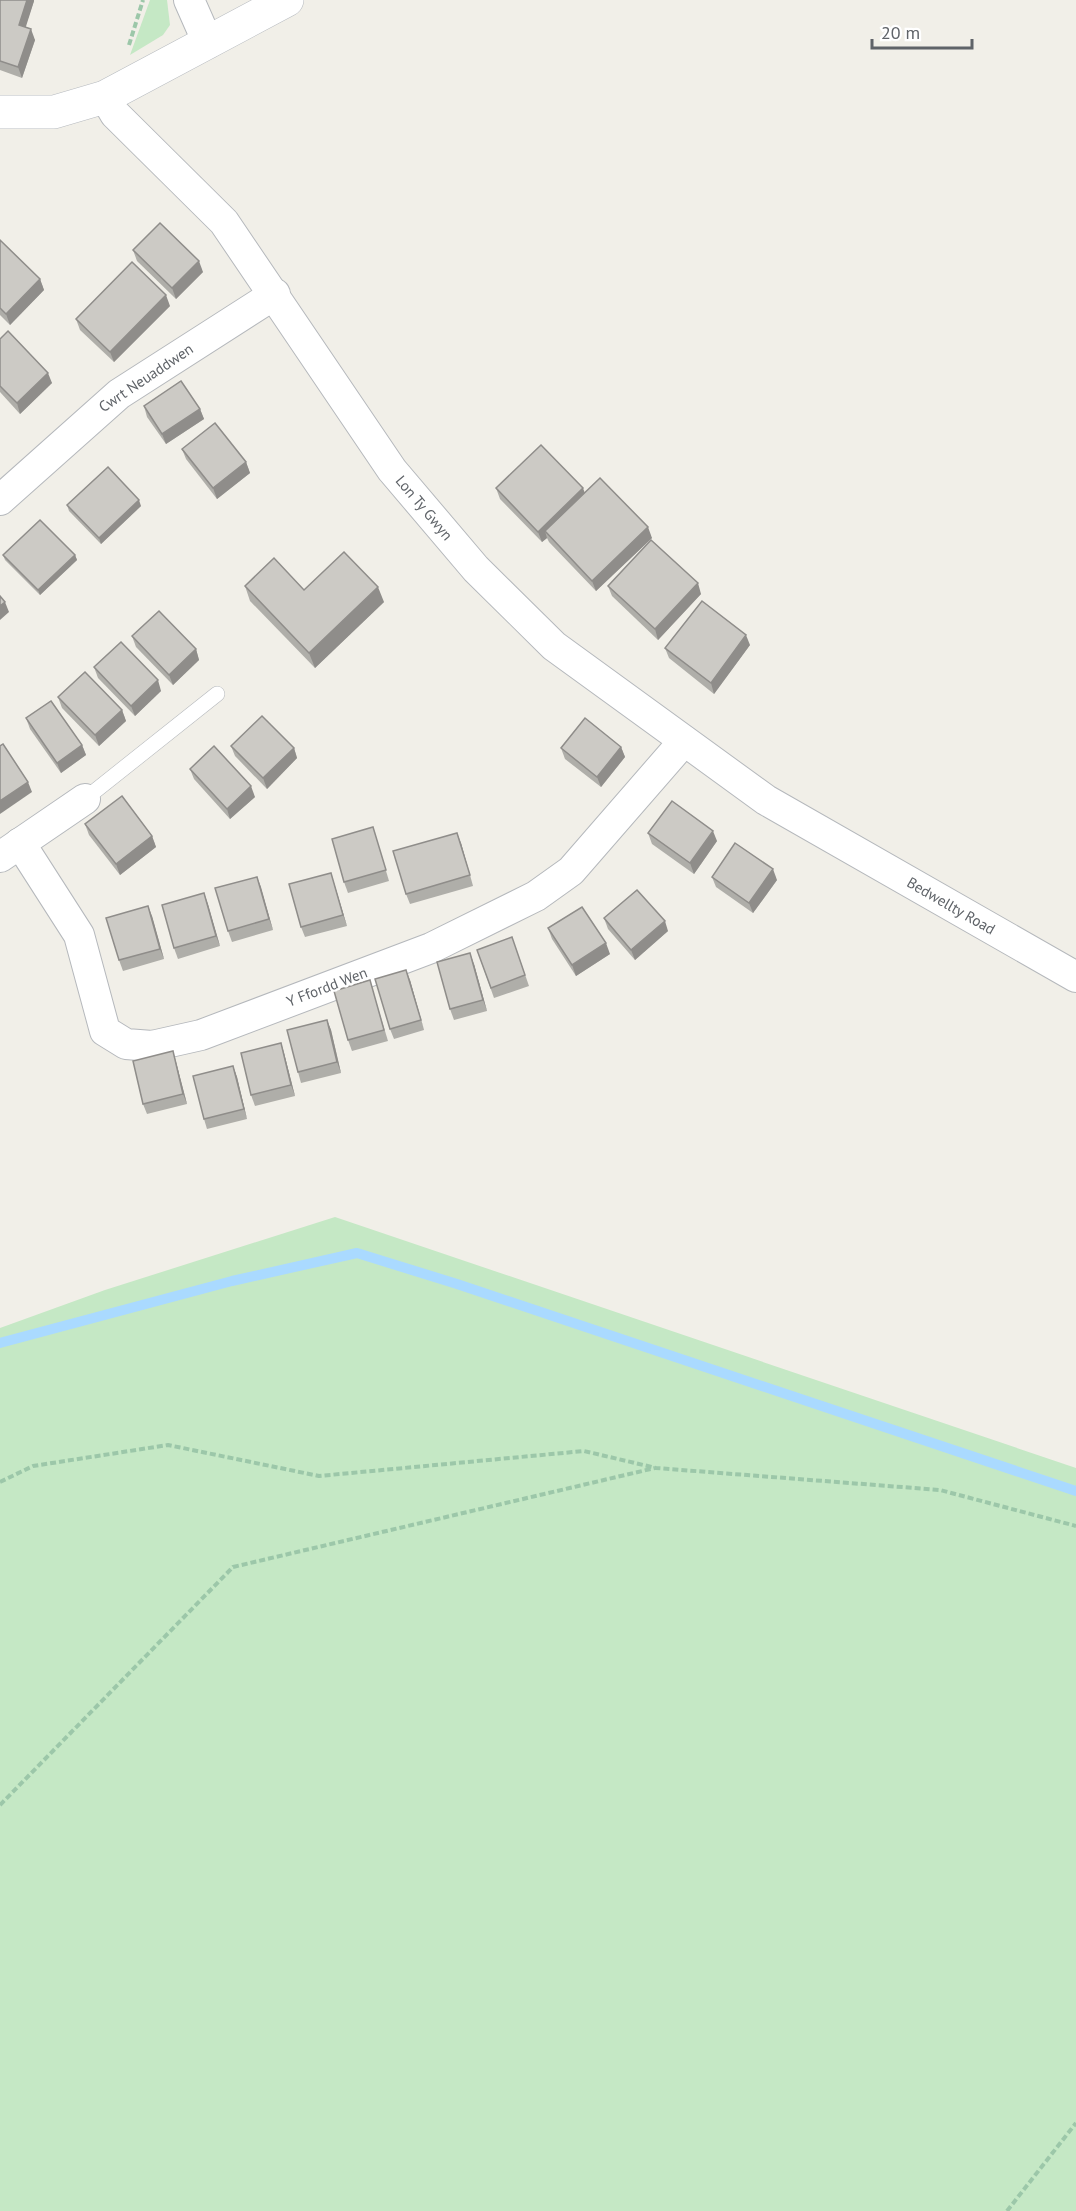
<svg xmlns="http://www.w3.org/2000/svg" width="1076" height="2211" viewBox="0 0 1076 2211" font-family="'PT Sans',sans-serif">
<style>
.green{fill:#c5e8c5}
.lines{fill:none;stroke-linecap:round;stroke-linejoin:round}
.stream{stroke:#aadaff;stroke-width:10}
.service-casing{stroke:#b5b8bc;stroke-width:16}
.minor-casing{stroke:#b5b8bc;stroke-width:32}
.secondary-casing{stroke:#b6babf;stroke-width:34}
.path{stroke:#9cc7a9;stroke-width:4;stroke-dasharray:6 3;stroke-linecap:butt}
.service{stroke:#fff;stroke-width:15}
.minor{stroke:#fff;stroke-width:30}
.secondary{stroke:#fff;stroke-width:33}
.wall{fill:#afaea9}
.shaded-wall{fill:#8f8d8a}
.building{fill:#cccac5;stroke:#8f8d8a;stroke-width:1.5}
.labels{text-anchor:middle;stroke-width:4.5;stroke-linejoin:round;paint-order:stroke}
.street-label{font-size:15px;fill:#5f6368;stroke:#fff}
</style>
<rect width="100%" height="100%" fill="#f1efe8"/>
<g class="green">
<path d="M150,0H167L170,25L163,35L130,55Z"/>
<path d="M335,1217L1076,1468V2211H0V1328L105,1290Z"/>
</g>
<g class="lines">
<path class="stream" d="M0,1343L232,1281L357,1253L457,1284L1076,1491"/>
<defs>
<path id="service" d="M85,799L217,694"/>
<g id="minor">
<path d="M189,0L208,43"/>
<path d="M105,97L115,114L224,222L392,470L476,569L554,646L766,800L1076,977"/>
<path d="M0,500L119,394L275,294"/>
<path d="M20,843L79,935L105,1031L126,1044L152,1046L201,1035L431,948L536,896L571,871L684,741"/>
<path d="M0,857L85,799"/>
</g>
<path id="secondary" d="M0,112H54L105,97L287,0"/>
</defs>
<use href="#service" class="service-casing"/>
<use href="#minor" class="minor-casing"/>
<use href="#secondary" class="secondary-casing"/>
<g class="path">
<path d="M129,45L143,0"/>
<path d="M0,1482L33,1466L168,1445L319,1476L584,1451L656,1468L940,1490L1076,1526"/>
<path d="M0,1805L233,1567L655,1468"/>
<path d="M1007,2211L1076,2123"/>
</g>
<use href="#service" class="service"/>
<use href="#minor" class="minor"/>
<use href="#secondary" class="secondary"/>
</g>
<g class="wall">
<path d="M0,0H34V1L25,27L35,40L22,78L0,70Z"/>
<path d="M0,240L40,279L44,290L10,325L0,315Z"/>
<path d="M133,250L203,272L176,299L137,261Z"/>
<path d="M170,306L114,362L80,330L76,319Z"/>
<path d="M0,339L52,383L20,414L0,392Z"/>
<path d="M144,406L200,409L204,419L166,444L147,417Z"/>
<path d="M182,449L246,462L250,473L217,499L186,459Z"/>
<path d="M496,488L585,493L652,538L596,591L549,542L547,538L542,542L500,499Z"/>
<path d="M67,505L141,506L101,544L69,511Z"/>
<path d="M3,555H75L77,560L40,595L5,560Z"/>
<path d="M245,586L304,590L384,602L315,668L250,601Z"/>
<path d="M608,586L701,594L658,640L612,596Z"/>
<path d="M132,636L196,649L199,660L173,685L136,647Z"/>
<path d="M750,645L714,694L669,658L665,648Z"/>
<path d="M94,667L161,691L135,716L98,678Z"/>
<path d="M58,697L122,710L126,721L99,746L62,708Z"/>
<path d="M26,718L82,745L86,755L61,773L30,729Z"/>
<path d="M231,746L294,748L297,758L267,789L235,756Z"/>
<path d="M621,747L625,757L601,787L565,759L561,748Z"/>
<path d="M190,769L255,797L230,819L194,779Z"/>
<path d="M85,824L152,836L156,847L120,875L89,835Z"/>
<path d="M373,827L389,881L348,893L344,882Z"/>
<path d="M648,833L717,841L694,874L652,844Z"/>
<path d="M461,843L473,886L410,904L406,894Z"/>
<path d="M257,877L273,930L232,942L228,931Z"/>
<path d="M712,877L777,880L753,913L716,887Z"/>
<path d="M334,883L347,926L305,937L301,927Z"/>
<path d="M204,893L220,946L178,959L174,948Z"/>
<path d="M152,916L164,959L123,971L119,960Z"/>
<path d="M604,918L668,931L635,960L608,929Z"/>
<path d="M548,928L610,954L576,976L552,939Z"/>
<path d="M512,937L529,986L494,998L477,950Z"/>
<path d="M474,964L487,1011L454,1020L450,1009Z"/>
<path d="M410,980L424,1030L394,1039L390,1029Z"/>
<path d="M373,991L388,1041L352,1051L348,1040Z"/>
<path d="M327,1020L331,1030L341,1073L301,1083L298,1072Z"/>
<path d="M281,1043L284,1053L295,1096L255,1106L251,1095Z"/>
<path d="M176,1062L187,1104L147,1114L143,1104Z"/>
<path d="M233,1066L237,1077L247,1119L207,1129L204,1119Z"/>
</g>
<g class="shaded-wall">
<path d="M27,0H34V1L23,36L19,25Z"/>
<path d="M31,29L35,40L22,78L18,67Z"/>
<path d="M199,261L203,272L176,299L172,288Z"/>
<path d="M40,279L44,290L10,325L6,314Z"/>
<path d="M166,295L170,306L114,362L110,352Z"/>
<path d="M48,373L52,383L20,414L17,403Z"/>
<path d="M200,409L204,419L166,444L162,434Z"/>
<path d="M246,462L250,473L217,499L213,488Z"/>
<path d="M583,488L587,499L545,531L547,538L542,542L538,532Z"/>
<path d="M139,500L141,506L101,544L99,538Z"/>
<path d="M648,527L652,538L596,591L592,581Z"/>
<path d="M75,555L77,560L40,595L38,590Z"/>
<path d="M698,583L701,594L658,640L655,629Z"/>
<path d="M378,587L384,602L315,668L309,653Z"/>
<path d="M5,602L9,612L0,620V606Z"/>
<path d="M746,635L750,645L714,694L711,683Z"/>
<path d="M196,649L199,660L173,685L169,675Z"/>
<path d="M158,680L161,691L135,716L131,706Z"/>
<path d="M122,710L126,721L99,746L95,735Z"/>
<path d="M82,745L86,755L61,773L57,763Z"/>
<path d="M621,747L625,757L601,787L597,777Z"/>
<path d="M294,748L297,758L267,789L263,778Z"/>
<path d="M28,782L32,792L0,814V801Z"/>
<path d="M251,786L255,797L230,819L227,809Z"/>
<path d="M713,831L717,841L694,874L690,863Z"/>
<path d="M457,833L461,843L473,886L470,875Z"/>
<path d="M152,836L156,847L120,875L116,864Z"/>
<path d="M773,869L777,880L753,913L749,903Z"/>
<path d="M331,873L334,883L347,926L343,915Z"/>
<path d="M257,877L261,887L273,930L269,919Z"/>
<path d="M204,893L208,904L220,946L216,936Z"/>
<path d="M148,906L152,916L164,959L160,949Z"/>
<path d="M665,921L668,931L635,960L631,950Z"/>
<path d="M606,943L610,954L576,976L572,965Z"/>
<path d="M470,953L474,964L487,1011L483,1000Z"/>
<path d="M406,970L410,980L424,1030Z"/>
<path d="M327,1020L331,1030L341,1073L337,1062Z"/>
<path d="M281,1043L284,1053L295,1096L291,1085Z"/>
<path d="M173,1051L176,1062L187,1104L183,1094Z"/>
<path d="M233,1066L237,1077L247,1119L244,1109Z"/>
</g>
<g class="building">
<path d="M0,0H27L19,25L31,29L18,67L0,61Z"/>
<path d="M160,223L199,261L172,288L133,250Z"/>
<path d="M0,240L40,279L6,314L0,308Z"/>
<path d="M132,262L166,295L110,352L76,319Z"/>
<path d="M8,331L48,373L17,403L0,386V339Z"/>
<path d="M181,381L200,409L162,434L144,406Z"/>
<path d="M215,423L246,462L213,488L182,449Z"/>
<path d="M541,445L583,488L538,532L496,488Z"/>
<path d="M108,467L139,500L99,538L67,505Z"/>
<path d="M600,478L648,527L592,581L545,531Z"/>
<path d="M40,520L75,555L38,590L3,555Z"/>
<path d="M651,540L698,583L655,629L608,586Z"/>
<path d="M344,552L378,587L309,653L245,586L274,558L304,590Z"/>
<path d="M0,596L5,602L0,606Z"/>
<path d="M702,601L746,635L711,683L665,648Z"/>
<path d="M159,611L196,649L169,675L132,636Z"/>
<path d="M121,642L158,680L131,706L94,667Z"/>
<path d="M85,672L122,710L95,735L58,697Z"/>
<path d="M51,701L82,745L57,763L26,718Z"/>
<path d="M262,716L294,748L263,778L231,746Z"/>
<path d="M585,718L621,747L597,777L561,748Z"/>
<path d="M3,744L28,782L0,801V746Z"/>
<path d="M214,746L251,786L227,809L190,769Z"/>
<path d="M122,796L152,836L116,864L85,824Z"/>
<path d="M672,801L713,831L690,863L648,833Z"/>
<path d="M373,827L386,870L344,882L332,839Z"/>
<path d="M457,833L470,875L406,894L393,851Z"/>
<path d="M735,843L773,869L749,903L712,877Z"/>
<path d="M331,873L343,915L301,927L289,884Z"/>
<path d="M257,877L269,919L228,931L215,888Z"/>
<path d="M637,890L665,921L631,950L604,918Z"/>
<path d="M204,893L216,936L174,948L162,905Z"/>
<path d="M148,906L160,949L119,960L106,918Z"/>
<path d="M582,907L606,943L572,965L548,928Z"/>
<path d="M512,937L525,975L491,988L477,950Z"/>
<path d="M470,953L483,1000L450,1009L437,962Z"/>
<path d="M406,970L421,1020L390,1029L375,979Z"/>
<path d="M370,980L384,1030L348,1040L334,991Z"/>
<path d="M327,1020L337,1062L298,1072L287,1030Z"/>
<path d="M281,1043L291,1085L251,1095L241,1053Z"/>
<path d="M173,1051L183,1094L143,1104L133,1061Z"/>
<path d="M233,1066L244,1109L204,1119L193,1076Z"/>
</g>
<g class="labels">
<g class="street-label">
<text transform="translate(146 378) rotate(-34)" y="5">Cwrt Neuaddwen</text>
<text transform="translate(424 508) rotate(50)" y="5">Lon Ty Gwyn</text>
<text transform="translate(951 906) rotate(30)" y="5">Bedwellty Road</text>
<text transform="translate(327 987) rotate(-21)" y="5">Y Ffordd Wen</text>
</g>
</g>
<path d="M872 39v9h100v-9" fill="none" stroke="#5f6368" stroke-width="3"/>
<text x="881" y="39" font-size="18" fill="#5f6368" stroke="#ffffff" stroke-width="4.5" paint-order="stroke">20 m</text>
</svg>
